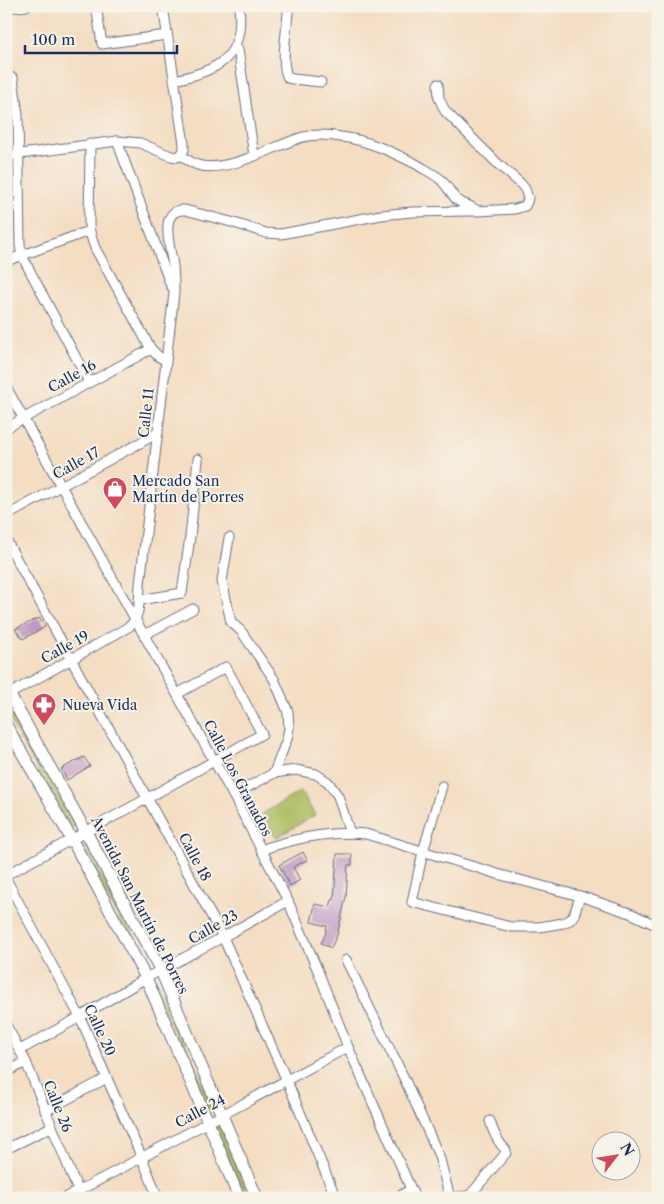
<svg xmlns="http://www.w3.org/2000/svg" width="664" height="1204" viewBox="0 0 664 1204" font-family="'Libre Caslon Text',serif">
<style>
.green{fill:#acbb5e;stroke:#64755e}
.building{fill:#be97c3}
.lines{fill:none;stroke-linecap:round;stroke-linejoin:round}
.minor-casing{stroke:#676c81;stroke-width:11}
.secondary-casing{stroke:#676c81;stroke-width:13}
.minor{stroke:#fff;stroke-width:9}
.secondary{stroke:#fff;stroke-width:11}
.labels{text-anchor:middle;stroke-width:4;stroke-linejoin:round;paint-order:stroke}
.street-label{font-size:14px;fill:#1b2f5e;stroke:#f7f3e8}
.poi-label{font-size:14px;fill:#1b2f5e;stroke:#f7f3e8;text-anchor:start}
</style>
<rect width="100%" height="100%" fill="#f7f3e8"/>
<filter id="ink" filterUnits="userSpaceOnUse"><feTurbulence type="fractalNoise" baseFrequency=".02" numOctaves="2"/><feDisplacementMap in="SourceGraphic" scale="10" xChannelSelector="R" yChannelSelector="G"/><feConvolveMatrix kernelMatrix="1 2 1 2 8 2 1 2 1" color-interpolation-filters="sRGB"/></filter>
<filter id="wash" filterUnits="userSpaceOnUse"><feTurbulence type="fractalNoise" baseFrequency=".0096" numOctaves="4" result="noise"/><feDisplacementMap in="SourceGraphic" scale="20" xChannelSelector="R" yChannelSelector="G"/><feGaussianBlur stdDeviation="1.12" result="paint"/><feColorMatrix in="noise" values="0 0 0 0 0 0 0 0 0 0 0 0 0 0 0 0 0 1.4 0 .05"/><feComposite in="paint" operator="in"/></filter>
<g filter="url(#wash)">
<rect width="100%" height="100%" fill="#f4ddc2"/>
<g class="green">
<path d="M6,705H9L76,826L71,829L6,713Z"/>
<path d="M301,791L315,815L276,838L262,814Z"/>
<path d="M84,843L150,965L146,968L79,846Z"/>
<path d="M155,981L158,983L213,1107L208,1111L153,984Z"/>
<path d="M219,1123L250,1198H244L214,1126Z"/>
</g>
<g id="blocks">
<g class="building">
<path d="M39,618L45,627L23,639L15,629Z"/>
<path d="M84,757L90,766L67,780L61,769Z"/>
<path d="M303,852L307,860L293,867L300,880L290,886L279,865Z"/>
<path d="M337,854H352V865H348L346,897L337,935L331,948L321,943L325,935L327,926L311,922L315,904L330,907L332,900H334Z"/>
</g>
</g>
</g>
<g filter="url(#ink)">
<use href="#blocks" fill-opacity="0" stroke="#676c81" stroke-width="1"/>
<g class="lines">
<defs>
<g id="minor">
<path d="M96,6L102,44L167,35"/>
<path d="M163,6L184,144V150L181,155"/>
<path d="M288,6V13C287,29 280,65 288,78L293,79L321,82"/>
<path d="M6,8L26,6"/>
<path d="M235,46L238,50L239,56L254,156"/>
<path d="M6,77L13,78L18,115L20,245L22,256L89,382"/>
<path d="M174,80C219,71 245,57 239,6"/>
<path d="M117,141L171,286"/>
<path d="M90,144L89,224C89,232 92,240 95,248L151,349L158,356L166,361"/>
<path d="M181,155C187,160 193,164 201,166C233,171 273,146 303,137C315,134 330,135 341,137C368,140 392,152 416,164C424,169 432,173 439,178C446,184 450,192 456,199C461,204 470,205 476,210"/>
<path d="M6,156L117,141L140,143L171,156L177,157L181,155"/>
<path d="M6,261L89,231"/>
<path d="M6,387L233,795L288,901L318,971L348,1047L415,1198"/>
<path d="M6,428L151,349"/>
<path d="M6,516L158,433"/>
<path d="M229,538L222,581L231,622L241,631L274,679L288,712L289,728L287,739L274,773"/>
<path d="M6,540L223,937L287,1081L336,1198"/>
<path d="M139,600L182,593L190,537L198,459"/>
<path d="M144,635L193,609"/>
<path d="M6,696L130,626C141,615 139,600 140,584L174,293C174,284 174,275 173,266C171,250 157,208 185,210L231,222L266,233L281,234L381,215L412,212L468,211H478L515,209L525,206L527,202L528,198L525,189L520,183L498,164L445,111L439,98L438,84"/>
<path d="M442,786L423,852L412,902L511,927H539L563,923L570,920L574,915L580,896"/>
<path d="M233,795L274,773L296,770L316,774L328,782L338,796L350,833"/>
<path d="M261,850C295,838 330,831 366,834L501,875L580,896L630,913L658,926"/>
<path d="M6,875L148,798L262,734L226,667L177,694"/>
<path d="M6,879L80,1017L142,1158L158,1198"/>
<path d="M346,960L404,1078L439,1156L450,1198L467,1196L471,1194L506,1153V1150C497,1142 493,1132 490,1121"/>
<path d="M6,1025L26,1062L81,1198"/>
<path d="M20,1050L80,1017L146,978L223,937L288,901"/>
<path d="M6,1072L26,1062"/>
<path d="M45,1111L107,1078"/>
<path d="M6,1149L51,1127"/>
<path d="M65,1198L239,1106L348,1047"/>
<path d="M397,1198L411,1189"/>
</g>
<g id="secondary">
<path d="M6,688L86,832L161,971L257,1198"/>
<path d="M6,725L72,840L146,978L208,1122L239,1198"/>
</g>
</defs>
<use href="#minor" class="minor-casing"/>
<use href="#secondary" class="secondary-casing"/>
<use href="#minor" class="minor"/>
<use href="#secondary" class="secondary"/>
</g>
</g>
<defs>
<symbol id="shop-pin" viewBox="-11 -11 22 30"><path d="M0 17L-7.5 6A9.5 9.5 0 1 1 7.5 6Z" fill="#d1495b" stroke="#f7f3e8"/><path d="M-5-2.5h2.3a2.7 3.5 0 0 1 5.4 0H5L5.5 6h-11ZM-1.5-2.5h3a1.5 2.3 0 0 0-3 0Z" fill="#fff"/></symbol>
<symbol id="pharmacy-pin" viewBox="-11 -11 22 30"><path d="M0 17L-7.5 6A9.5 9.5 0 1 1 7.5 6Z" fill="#d1495b" stroke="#f7f3e8"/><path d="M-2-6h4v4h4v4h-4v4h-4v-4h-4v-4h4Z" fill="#fff"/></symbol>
</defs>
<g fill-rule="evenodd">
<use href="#shop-pin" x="101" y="475" width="28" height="38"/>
<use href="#pharmacy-pin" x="30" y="691" width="28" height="38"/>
</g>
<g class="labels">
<g class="street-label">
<text transform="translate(72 376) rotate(-29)" y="5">Calle 16</text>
<text transform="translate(146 413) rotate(-84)" y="5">Calle 11</text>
<text transform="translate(76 463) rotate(-29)" y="5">Calle 17</text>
<text transform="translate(65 647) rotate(-29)" y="5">Calle 19</text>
<text transform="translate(238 778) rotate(62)" y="5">Calle Los Granados</text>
<text transform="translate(195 857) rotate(62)" y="5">Calle 18</text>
<text transform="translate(140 905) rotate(63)" y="5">Avenida San Martín de Porres</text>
<text transform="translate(213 927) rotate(-29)" y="5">Calle 23</text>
<text transform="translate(100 1030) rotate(65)" y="5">Calle 20</text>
<text transform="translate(58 1106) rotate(68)" y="5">Calle 26</text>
<text transform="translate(200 1111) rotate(-28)" y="5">Calle 24</text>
</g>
<g class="poi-label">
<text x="132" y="486">Mercado San<tspan x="132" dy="16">Martín de Porres</tspan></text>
<text x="62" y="710">Nueva Vida</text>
</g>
</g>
<rect width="664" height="1204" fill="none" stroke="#f7f3e8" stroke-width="25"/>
<g transform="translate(616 1156) rotate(59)"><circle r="24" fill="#f7f3e8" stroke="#9fa5b1"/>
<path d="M0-4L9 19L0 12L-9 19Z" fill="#d1495b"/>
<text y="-8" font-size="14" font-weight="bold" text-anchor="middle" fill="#1b2f5e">N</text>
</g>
<path d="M25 45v8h152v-8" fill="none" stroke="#1b2f5e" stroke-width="2.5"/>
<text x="32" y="45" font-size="15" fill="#1b2f5e" stroke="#f7f3e8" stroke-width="4" paint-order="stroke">100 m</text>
</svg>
